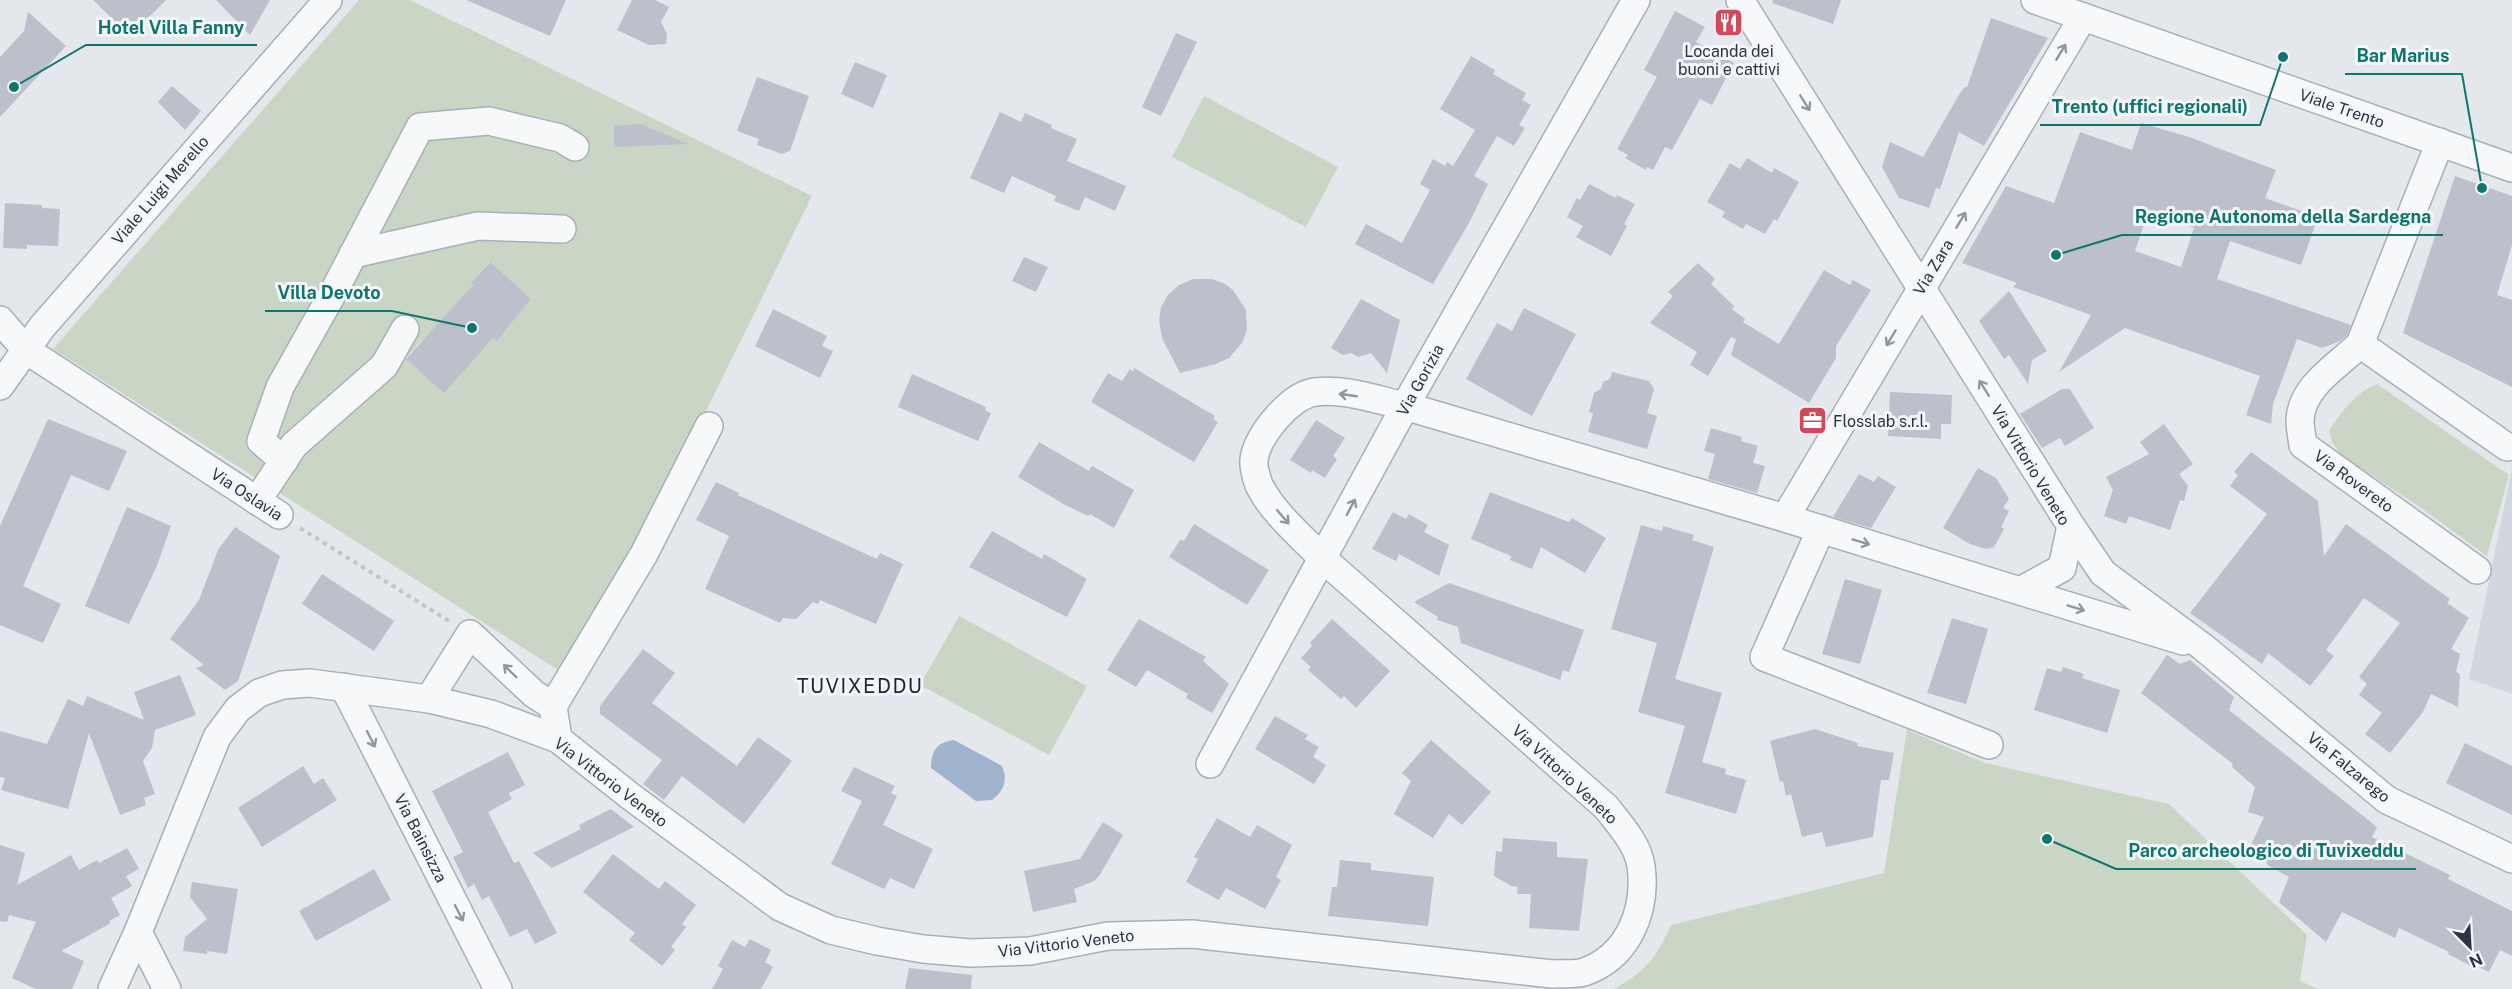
<svg xmlns="http://www.w3.org/2000/svg" width="2512" height="989" viewBox="0 0 2512 989" font-family="'Public Sans',sans-serif">
<style>
.built{fill:#d2d6de}
.green{fill:#c9d6c5;fill-rule:evenodd}
.water{fill:#9fb4cc}
.building{fill:#bbc0ca;fill-rule:evenodd}
.lines{fill:none;stroke-linecap:round;stroke-linejoin:round}
.minor-casing{stroke:#a9aeb7;stroke-width:30}
.path{stroke:#c2c5cb;stroke-width:4;stroke-dasharray:4.5 4.5;stroke-linecap:butt}
.minor{stroke:#f7f8fa;stroke-width:27}
.oneway{stroke:#9196a0}
.labels{text-anchor:middle;stroke-width:6;stroke-linejoin:round;paint-order:stroke}
.poi-label{font-size:16px;fill:#2b3445;stroke:#f4f6f9}
.street-label{font-size:16px;fill:#2b3445;stroke:#f4f6f9}
.quarter-label{font-size:20px;letter-spacing:1.5px;fill:#1d2536;stroke:#f4f6f9}
.leader{fill:none;stroke:#0f766e;stroke-width:2}
.callout-dot{fill:#0f766e;stroke:#f4f6f9;stroke-width:2}
.callout-label{font-size:18px;text-anchor:middle;font-weight:bold;fill:#0f766e;stroke:#f4f6f9;stroke-width:6;stroke-linejoin:round;paint-order:stroke}
</style>
<rect width="100%" height="100%" fill="#e4e7ec"/>
<path class="built" d="M2512,468V694L2469,679Z"/>
<g class="green">
<path d="M359,0H410L812,196L648,529L558,670L53,349ZM489,262L531,299L497,341L493,338L444,392L406,358L421,341L423,343L473,285L471,283Z"/>
<path d="M1204,96L1338,167L1306,227L1172,157Z"/>
<path d="M2377,384L2509,475L2487,556L2420,507L2342,456L2332,442L2329,431C2341,412 2356,392 2377,384Z"/>
<path d="M959,616L1087,686L1049,755L920,685Z"/>
<path d="M1907,730L1985,763L2169,804L2307,935L2300,981L2318,989H1614C1646,971 1657,957 1671,925L1884,873Z"/>
</g>
<path class="water" d="M954,740L1002,766C1008,781 1004,790 992,800L976,801L931,768C931,751 937,742 954,740Z"/>
<g class="building">
<path d="M93,0H166L130,36Z"/>
<path d="M216,0H270L250,35Z"/>
<path d="M466,0H566L550,36Z"/>
<path d="M632,0H655L669,7L661,22L667,34L666,44L649,45L617,30Z"/>
<path d="M1773,0H1841L1833,24L1772,3Z"/>
<path d="M1675,11L1705,27L1696,42L1734,63L1712,105L1700,99L1672,150L1665,147L1653,170L1647,167L1646,170L1625,158L1628,155L1617,149L1657,77L1644,70Z"/>
<path d="M28,12L66,46L0,117V57L24,31Z"/>
<path d="M1991,18L2048,38L1984,146L1959,132L1940,189L1936,188L1929,208L1899,198L1882,167L1890,142L1923,157L1960,93L1965,87H1967Z"/>
<path d="M1176,33L1197,42L1161,116L1142,107Z"/>
<path d="M1471,56L1495,70L1493,74L1526,93L1522,100L1531,105L1519,125L1525,128L1514,146L1497,136L1474,176L1488,184L1469,223L1433,284L1355,244L1366,224L1402,243L1430,190L1420,184L1433,159L1445,166L1447,162L1453,166L1475,130L1440,109Z"/>
<path d="M855,62L887,75L873,108L841,94Z"/>
<path d="M757,77L809,96L790,151L782,154L757,145L759,139L737,131Z"/>
<path d="M172,86L201,111L185,130L158,102Z"/>
<path d="M1000,112L1021,122L1025,113L1052,125L1051,128L1077,139L1067,161L1126,186L1115,211L1085,197L1079,211L1054,201L1056,196L1012,176L1004,193L970,178Z"/>
<path d="M2141,123L2189,137L2276,170L2265,198L2318,217L2301,265L2230,241L2217,279L2351,325L2347,335L2340,341L2322,348L2297,339L2273,404L2271,424L2246,415L2260,376L2125,328L2059,372L2091,315L2013,287L2017,283L1962,263L2006,186L2054,203L2080,132L2132,150ZM2148,212L2194,228L2181,267L2135,251Z"/>
<path d="M640,124L688,144L614,147V126Z"/>
<path d="M1747,158L1772,173L1774,168L1799,182L1777,221L1774,219L1765,234L1746,224L1743,229L1722,217L1725,212L1707,202L1730,163L1740,169Z"/>
<path d="M2455,176L2512,196V245L2497,295L2512,300V387L2403,333Z"/>
<path d="M1589,184L1616,198L1617,195L1635,204L1624,224L1627,226L1611,256L1576,237L1583,226L1567,217L1577,198L1580,200Z"/>
<path d="M5,203L42,205V208L60,209L58,246L27,245V249L3,248Z"/>
<path d="M1024,257L1048,267L1036,292L1012,281Z"/>
<path d="M490,262L531,299L497,341L493,338L444,393L406,359L473,285L471,283Z"/>
<path d="M1698,263L1715,279L1711,284L1734,306L1732,309L1745,319L1743,322L1779,344L1824,270L1850,285L1853,280L1871,290L1836,346V358L1809,403L1731,355L1736,339L1731,337L1708,376L1690,365L1697,352L1650,323L1673,296L1668,292Z"/>
<path d="M1193,279H1212L1225,284L1233,290L1246,310L1247,330L1242,343L1229,358L1216,364L1180,373L1162,338L1159,320L1161,307L1168,295L1179,285Z"/>
<path d="M2009,291L2047,351L2032,360L2028,384L2009,355L2004,359L1979,321Z"/>
<path d="M1361,299L1400,320L1387,373L1371,353L1358,357L1351,353L1343,355L1331,348Z"/>
<path d="M1524,308L1576,334L1532,416L1466,379L1497,323L1512,331Z"/>
<path d="M773,309L827,336L822,346L833,351L820,378L755,346Z"/>
<path d="M1134,368L1215,416L1213,419L1218,422L1194,462L1091,402L1108,373L1122,381L1130,369L1133,371Z"/>
<path d="M1612,372L1649,381L1654,389L1647,413L1657,416L1647,449L1588,432L1593,413L1589,412L1594,393L1601,389L1603,382L1610,379Z"/>
<path d="M912,374L986,407L985,410L991,413L978,441L898,407Z"/>
<path d="M2062,389H2070L2094,428L2065,446L2060,438L2042,448L2020,414Z"/>
<path d="M1890,392L1952,395L1951,424H1941V439L1888,436Z"/>
<path d="M48,419L127,451L109,491L71,475L23,586L61,604L43,643L0,625V526Z"/>
<path d="M1316,420L1345,438L1333,456L1337,459L1325,478L1312,470L1311,473L1290,460Z"/>
<path d="M2164,424L2193,464L2179,474L2188,486L2184,501L2180,500L2170,530L2129,516L2126,524L2104,516L2113,490L2106,477L2149,454L2140,442Z"/>
<path d="M1711,428L1742,437L1741,441L1758,446L1753,463L1765,466L1757,493L1708,479L1715,454L1704,451Z"/>
<path d="M1039,442L1089,471L1092,466L1134,490L1114,528L1090,514L1088,516L1067,506L1018,477Z"/>
<path d="M2251,452L2318,501L2324,556L2346,524L2450,599L2447,603L2469,618L2451,649L2460,654L2456,672L2460,674L2458,707L2431,694L2423,712L2390,753L2365,734L2382,713L2359,695L2367,684L2359,677L2400,623L2364,598L2326,650L2334,656L2310,686L2268,653L2262,664L2190,613L2267,514L2230,486L2238,475L2234,472Z"/>
<path d="M1978,468L1996,478L2009,499L2003,508L2009,511L2001,527L2004,529L1994,547L1986,549L1970,544L1943,528Z"/>
<path d="M1859,474L1874,482L1878,476L1896,487L1871,528L1833,517Z"/>
<path d="M716,482L739,493L738,495L877,559L880,553L903,564L876,624L820,600L818,604L813,602L796,619L783,618L780,623L705,589L729,536L696,520Z"/>
<path d="M1490,492L1569,522L1572,518L1606,538L1585,573L1541,547L1532,569L1510,560L1511,556L1471,539Z"/>
<path d="M127,507L171,526L156,568L129,624L85,606Z"/>
<path d="M1393,512L1406,519L1409,514L1428,525L1424,532L1449,545L1439,576L1399,554L1396,561L1372,549Z"/>
<path d="M1194,524L1269,570L1247,605L1169,557L1181,539L1184,541Z"/>
<path d="M1641,525L1662,531L1663,526L1694,535L1692,540L1714,547L1675,679L1722,693L1702,762L1726,769L1725,774L1746,780L1736,814L1665,793L1685,726L1638,712L1657,643L1611,629Z"/>
<path d="M235,527L280,556L238,681L225,690L196,668L204,665L170,639L199,600L218,550Z"/>
<path d="M992,531L1042,559L1044,554L1087,579L1067,617L969,567Z"/>
<path d="M322,574L394,621L374,651L302,604Z"/>
<path d="M1845,579L1882,590L1860,664L1822,654Z"/>
<path d="M1449,583L1584,630L1569,672L1563,670L1560,680L1461,643L1458,627L1437,620L1438,617L1414,602Z"/>
<path d="M1952,618L1988,629L1966,704L1927,693Z"/>
<path d="M1139,619L1206,657L1203,661L1229,684L1212,713L1186,698L1188,694L1147,670L1136,687L1107,670Z"/>
<path d="M1332,619L1390,671L1356,708L1344,696L1341,699L1308,670L1311,667L1301,658L1312,646L1310,643Z"/>
<path d="M643,649L675,673L652,703L737,766L758,737L792,761L744,824L682,776L664,800L643,784L662,760L600,714V706Z"/>
<path d="M2167,655L2180,664L2190,660L2234,697L2229,710L2377,827L2372,837L2450,875L2448,879L2512,911V956L2500,950L2489,972L2472,964L2471,966L2448,954L2449,952L2399,928L2395,938L2342,912L2326,942L2279,902L2289,877L2269,866L2251,845L2264,817L2248,812L2255,787L2232,767L2233,764L2141,693Z"/>
<path d="M2063,667L2084,674L2082,678L2120,690L2107,733L2034,710L2047,668L2061,672Z"/>
<path d="M180,675L196,715L155,730L152,748L143,761L155,794L144,798L146,805L120,815L89,733L68,809L1,790L5,778L0,777V731L47,744L68,699L83,706L87,696L144,720L134,692Z"/>
<path d="M1275,716L1308,735L1305,739L1319,747L1313,757L1326,765L1314,784L1255,749Z"/>
<path d="M1815,729L1858,743L1857,746L1894,753L1889,780H1881L1873,837L1826,847L1822,832L1802,837L1791,794L1786,796L1783,781L1780,782L1770,741Z"/>
<path d="M1431,740L1491,792L1462,825L1449,814L1433,838L1394,814L1411,781L1402,773Z"/>
<path d="M2465,743L2512,766V815L2446,783Z"/>
<path d="M508,752L525,785L509,793L512,799L488,812L514,863L519,861L557,933L535,944L527,929L510,937L489,896L482,900L474,884L468,888L453,857L463,852L432,791Z"/>
<path d="M303,766L314,784L323,778L337,800L262,847L238,808Z"/>
<path d="M854,767L895,786L891,793L897,796L883,825L933,849L914,889L890,878L884,889L831,864L862,801L841,791Z"/>
<path d="M611,809L634,827L552,868L533,853L581,829L579,825Z"/>
<path d="M1217,818L1250,837L1257,825L1292,845L1276,877L1281,880L1265,909L1226,888L1219,900L1186,882L1198,859L1194,857Z"/>
<path d="M1103,822L1123,835L1099,876L1094,881L1074,889L1077,902L1033,912L1024,871L1080,859Z"/>
<path d="M1503,838L1557,842V857L1588,859L1579,931L1529,928L1531,894H1517L1518,887L1511,886L1494,876L1496,851L1502,852Z"/>
<path d="M0,845L25,853L17,885L71,855L79,870L97,860L99,863L127,848L139,869L126,876L132,886L111,898L120,915L109,921L111,923L61,951L84,961L72,989H36L12,978L36,922L9,915L7,922L0,921Z"/>
<path d="M613,854L659,889L665,881L696,905L682,924L686,927L671,947L675,950L662,966L629,940L635,933L583,892Z"/>
<path d="M1340,860L1371,863V870L1434,877L1428,926L1328,916L1332,887H1337Z"/>
<path d="M374,869L391,900L316,941L299,911Z"/>
<path d="M192,882L238,889L227,954L207,951V954L183,951L185,937L207,919L190,897Z"/>
<path d="M750,939L771,950L765,962L773,967L761,989H712L723,969L718,966L732,940L745,947Z"/>
<path d="M909,968L972,975L971,989H905Z"/>
</g>
<g class="lines">
<defs>
<g id="minor">
<path d="M1740,0L2071,526L2103,573L2203,647L2387,800L2512,859"/>
<path d="M2035,0L2512,168"/>
<path d="M2440,142L2360,344C2338,366 2301,386 2300,421C2300,428 2302,437 2303,445L2477,570"/>
<path d="M353,254L478,226L562,229"/>
<path d="M0,320L26,350L279,515"/>
<path d="M2360,344L2507,447"/>
<path d="M0,386L42,327L328,0"/>
<path d="M284,461L261,441L280,387L334,291L420,127L489,121L560,138L575,147"/>
<path d="M257,501L294,445L384,366L405,329"/>
<path d="M1785,518L2083,17"/>
<path d="M1821,529L1764,657L1989,745"/>
<path d="M2020,591L2183,641"/>
<path d="M344,687L498,989"/>
<path d="M429,699L470,634L534,694L553,706"/>
<path d="M558,739L553,706L644,554L709,426"/>
<path d="M1210,764L1409,399L1636,0"/>
<path d="M138,932L167,989"/>
<path d="M112,989L138,932L217,737L238,709L259,693L282,685L310,683L429,699L491,714L558,739L630,796L780,907L831,930L877,941L923,949L970,953L1030,951L1108,936L1192,934L1552,974C1562,973 1575,975 1584,972C1628,957 1647,911 1641,866C1638,844 1619,824 1606,807L1323,559C1302,537 1274,514 1260,487C1257,481 1253,466 1254,460C1256,436 1291,395 1315,392C1344,388 1377,400 1405,406L1785,518L2020,591L2062,568L2071,526"/>
</g>
</defs>
<use href="#minor" class="minor-casing"/>
<path class="path" d="M300,528L449,621"/>
<use href="#minor" class="minor"/>
</g>
<defs><path id="oneway-shaft" d="M-6 0H5M1.5-3L5.5 0L1.5 3" fill="none" stroke-width="1.6" stroke-linecap="round" stroke-linejoin="round" transform="scale(1.5)"/></defs>
<g class="oneway">
<use href="#oneway-shaft" transform="translate(2061 52) rotate(-59)"/>
<use href="#oneway-shaft" transform="translate(1805 103) rotate(58)"/>
<use href="#oneway-shaft" transform="translate(1961 220) rotate(-59)"/>
<use href="#oneway-shaft" transform="translate(1891 338) rotate(121)"/>
<use href="#oneway-shaft" transform="translate(1984 388) rotate(-122)"/>
<use href="#oneway-shaft" transform="translate(1348 395) rotate(-172)"/>
<use href="#oneway-shaft" transform="translate(1351 507) rotate(-62)"/>
<use href="#oneway-shaft" transform="translate(1283 517) rotate(49)"/>
<use href="#oneway-shaft" transform="translate(1861 542) rotate(17)"/>
<use href="#oneway-shaft" transform="translate(2076 608) rotate(17)"/>
<use href="#oneway-shaft" transform="translate(510 671) rotate(-136)"/>
<use href="#oneway-shaft" transform="translate(371 739) rotate(63)"/>
<use href="#oneway-shaft" transform="translate(459 913) rotate(63)"/>
</g>
<defs>
<symbol id="restaurant-square" viewBox="-11 -11 22 22"><rect x="-9" y="-9" width="18" height="18" rx="4" fill="#d1495b" stroke="#f4f6f9"/><path d="M-5-6h1v4h1v-4h1v4h1v-4h1v5L-1.5 .5V6h-2V.5L-5-1ZM5-6V6H3V1.5H1.5Q1.5-4 5-6Z" fill="#fff"/></symbol>
<symbol id="office-square" viewBox="-11 -11 22 22"><rect x="-9" y="-9" width="18" height="18" rx="4" fill="#d1495b" stroke="#f4f6f9"/><path d="M-6-3h4V-5.5h4V-3h4V5H-6ZM-1-4.5V-3h2v-1.5ZM-6 0V1H6V0Z" fill="#fff"/></symbol>
</defs>
<g fill-rule="evenodd">
<use href="#restaurant-square" x="1712" y="6" width="33" height="33"/>
<use href="#office-square" x="1796" y="404" width="33" height="33"/>
</g>
<g class="labels">
<g class="poi-label">
<text x="1729" y="57">Locanda dei<tspan x="1729" dy="18">buoni e cattivi</tspan></text>
<text x="1833" y="427" text-anchor="start">Flosslab s.r.l.</text>
</g>
<g class="street-label">
<text transform="translate(2342 108) rotate(19)" y="6">Viale Trento</text>
<text transform="translate(160 190) rotate(-49)" y="6">Viale Luigi Merello</text>
<text transform="translate(1933 267) rotate(-59)" y="6">Via Zara</text>
<text transform="translate(1420 380) rotate(-61)" y="6">Via Gorizia</text>
<text transform="translate(2031 465) rotate(59)" y="6">Via Vittorio Veneto</text>
<text transform="translate(2354 481) rotate(36)" y="6">Via Rovereto</text>
<text transform="translate(247 494) rotate(33)" y="6">Via Oslavia</text>
<text transform="translate(2349 767) rotate(39)" y="6">Via Falzarego</text>
<text transform="translate(1565 774) rotate(43)" y="6">Via Vittorio Veneto</text>
<text transform="translate(611 782) rotate(37)" y="6">Via Vittorio Veneto</text>
<text transform="translate(421 838) rotate(63)" y="6">Via Bainsizza</text>
<text transform="translate(1066 943) rotate(-7)" y="6">Via Vittorio Veneto</text>
</g>
<g class="quarter-label">
<text x="860" y="693">TUVIXEDDU</text>
</g>
</g>
<path class="leader" d="M14 87L86 45H257M2482 188L2462 74H2345M2283 57L2260 125H2040M2056 255L2122 235H2443M472 328L392 311H265M2047 839L2116 869H2416"/>
<g class="callout-dot">
<circle cx="14" cy="87" r="6"/>
<circle cx="2482" cy="188" r="6"/>
<circle cx="2283" cy="57" r="6"/>
<circle cx="2056" cy="255" r="6"/>
<circle cx="472" cy="328" r="6"/>
<circle cx="2047" cy="839" r="6"/>
</g>
<g class="callout-label">
<text x="171" y="34">Hotel Villa Fanny</text>
<text x="2403" y="62">Bar Marius</text>
<text x="2150" y="113">Trento (uffici regionali)</text>
<text x="2283" y="223">Regione Autonoma della Sardegna</text>
<text x="329" y="299">Villa Devoto</text>
<text x="2266" y="857">Parco archeologico di Tuvixeddu</text>
</g>
<g transform="translate(2470 947) rotate(156)" stroke="#f4f6f9" stroke-width="4.5" paint-order="stroke">
<path d="M0-4.5L10 22L0 15L-10 22Z" fill="#2b3445"/>
<text y="-9" font-size="16" font-weight="bold" text-anchor="middle" fill="#2b3445">N</text>
</g>
</svg>
